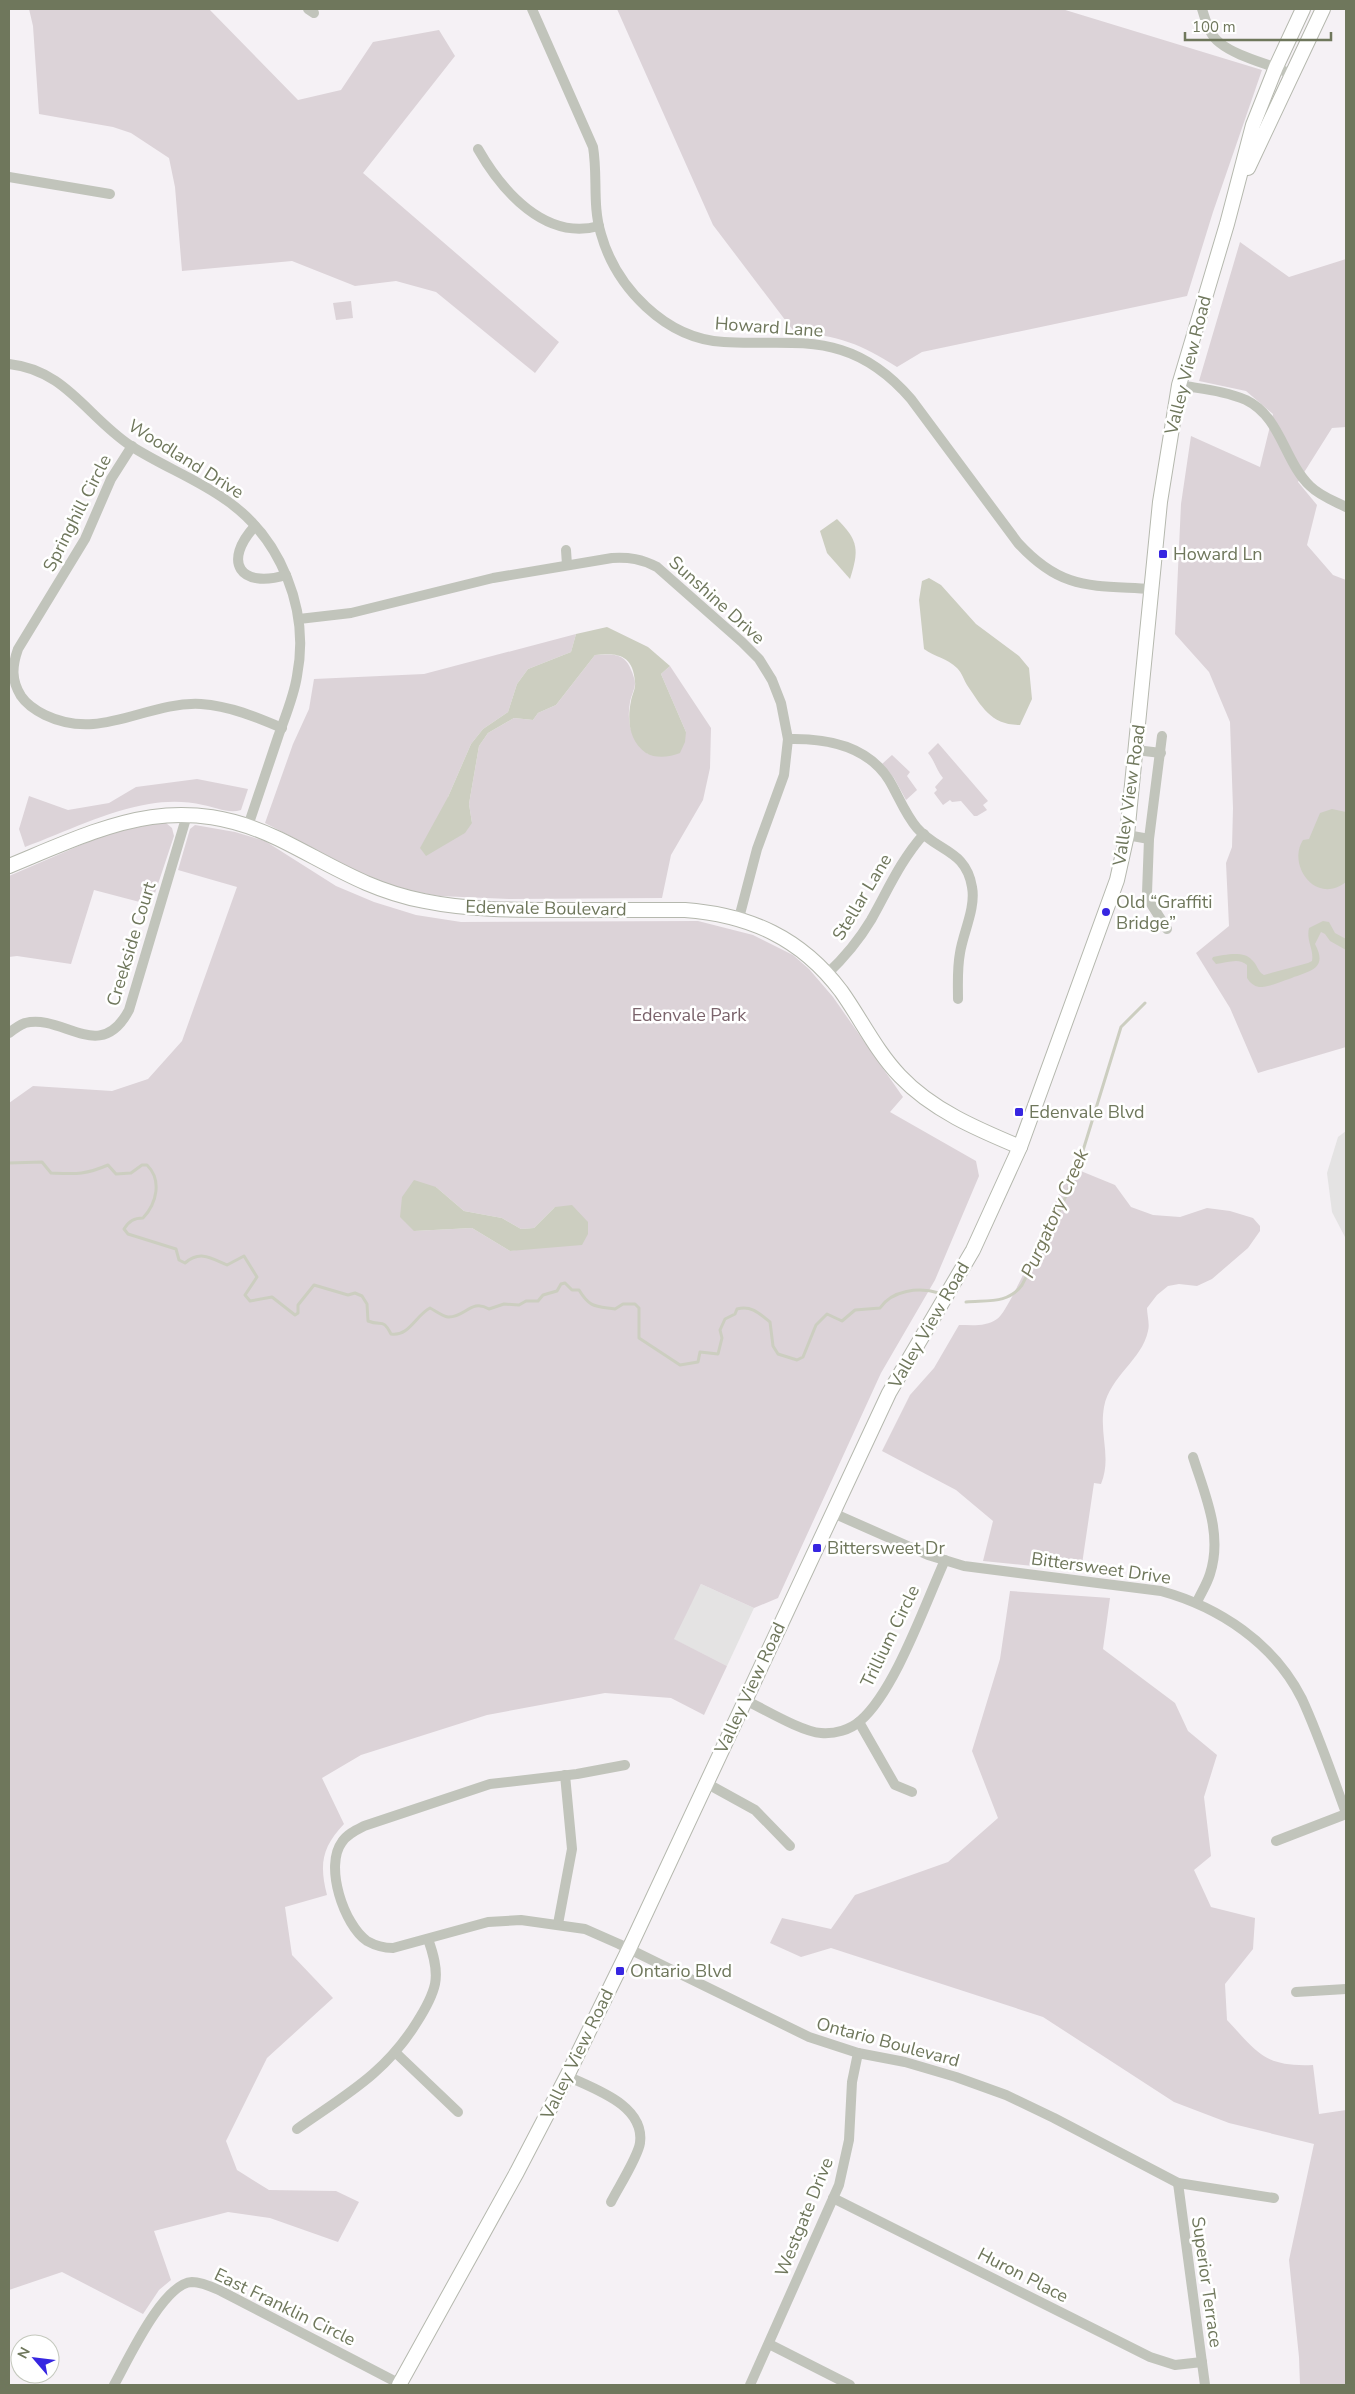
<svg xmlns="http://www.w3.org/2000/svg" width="1355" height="2394" viewBox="0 0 1355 2394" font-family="'Nunito Sans',sans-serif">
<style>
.built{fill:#e4e3e3}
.green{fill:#dcd3d8;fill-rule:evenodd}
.water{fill:#cccec0}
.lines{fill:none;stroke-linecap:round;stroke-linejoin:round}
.stream{stroke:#cccec0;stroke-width:3}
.secondary-casing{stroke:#b5b8ae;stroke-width:16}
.street{stroke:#c1c4bb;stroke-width:10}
.secondary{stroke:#fff;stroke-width:14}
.poi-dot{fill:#3726e1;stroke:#fff;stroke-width:2}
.labels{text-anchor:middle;stroke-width:5;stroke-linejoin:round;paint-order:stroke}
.street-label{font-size:18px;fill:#6f775c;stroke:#fff}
.poi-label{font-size:18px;fill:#6f775c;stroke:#fff;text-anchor:start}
.park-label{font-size:18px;fill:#7a636b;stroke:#fff}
.water-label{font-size:19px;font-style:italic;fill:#75785b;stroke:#fff}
</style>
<rect width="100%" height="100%" fill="#f5f1f5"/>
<g class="built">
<path d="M1346,1131V1239L1332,1212L1327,1173L1338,1137Z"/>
<path d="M701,1584L754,1608L727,1666L673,1639Z"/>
</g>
<g class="green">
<path d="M29,9H209L298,100L341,90L373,42L439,30L455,56L363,173L559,342L535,373L436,292L396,281L355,286L292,261L182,271L175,187L169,158L131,133L113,127L39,114L33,26Z"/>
<path d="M617,9H1062L1262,70L1213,212L1187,296L922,352L897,367C862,345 837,334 795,333L713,225Z"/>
<path d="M1240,242L1289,277L1346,259V427L1332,428L1298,482L1317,505L1307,545L1333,575L1346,580V1047L1258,1073L1230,1008L1196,953L1229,926L1226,863L1232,847L1233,808L1230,722L1209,672L1175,634L1181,504L1191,436L1260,467L1273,414L1246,391L1199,381Z"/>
<path d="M351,301L353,318L336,320L333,303Z"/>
<path d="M576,634L571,652L528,669L517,684L508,712L483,729L471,744L448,797L472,823L469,804L479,746L488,733L514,718L533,720L538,713L556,705L595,655C613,654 625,652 632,672C633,675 635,680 635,683C635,689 631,696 630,702C626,724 632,740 648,754L686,732L661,674L670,666L711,728L710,768L703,800L671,855L662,898L509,899L439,896L400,889L357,871L265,823L293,744L309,709L314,679L424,674Z"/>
<path d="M938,743L988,801L983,805L987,810L977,816H974L961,801L952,802L950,800L943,805L934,793L937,790L935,787L943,778C936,770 935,761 928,753Z"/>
<path d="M892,755L910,772L907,776L917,790L906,800L894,778L882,764Z"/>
<path d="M197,779L248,789L241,810C228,814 216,807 203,805C186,801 167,801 149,804C107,811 65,832 25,847L19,829L29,796L68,810L109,803L136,787Z"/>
<path d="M156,823H166L172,828L174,836L151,905L94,890L71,964L17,956L9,957V876L104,835Z"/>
<path d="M195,825L235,832L265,841L336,886L374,902L416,915L461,922L698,921L753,935L793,955L809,969L833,997L903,1097L890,1112L976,1161L979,1176L935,1280L881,1373L778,1598L754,1608L701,1584L674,1639L727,1666L704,1715L671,1698L605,1693L487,1715L361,1755L322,1778L344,1824C322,1847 319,1864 327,1895L285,1907L292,1955L333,1998L267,2058L226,2141L237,2170L269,2190L336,2191L359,2202L338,2242L270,2218L228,2212L154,2231L171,2280L159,2290L143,2314L62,2272L9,2290V1103L33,1086L112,1091L148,1079L182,1041L237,887L178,870L190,829ZM436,1187L464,1211L502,1218L521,1229L534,1228L555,1207L535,1247L510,1251L472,1228L414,1231Z"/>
<path d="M1071,1167L1115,1185L1131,1207L1153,1215L1180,1217L1207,1208L1230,1211L1253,1218L1260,1226V1231L1248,1248L1212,1279L1197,1286L1179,1284L1168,1286L1157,1295L1147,1308C1147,1315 1150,1324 1148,1331C1142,1360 1110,1376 1104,1407C1099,1435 1112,1457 1101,1484L1094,1483L1081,1571L983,1561L993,1521L956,1490L882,1451L910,1395L934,1368L959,1325C972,1325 986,1327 997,1319C1012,1309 1059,1192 1071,1167Z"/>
<path d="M1010,1591L1110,1598L1103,1649L1175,1703L1188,1731L1217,1755L1204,1797L1211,1856L1194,1870L1211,1907L1255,1918L1253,1949L1225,1984L1227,2020C1258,2053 1264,2067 1313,2065L1319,2114L1346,2110V2385H1300L1299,2357L1289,2260L1314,2144L1229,2123L1174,2102L1043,2017L831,1948L801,1957L770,1943L782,1918L831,1929L855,1895L948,1862L998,1818L972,1751L1000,1659Z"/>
</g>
<g class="water">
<path d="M837,519C859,541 859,550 850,579L827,553L820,531Z"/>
<path d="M929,578L941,585L976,624L1019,656L1029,668L1032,699L1020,725C991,725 982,707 967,685C964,680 962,673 957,668C947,658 935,657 924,649L919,600L922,581Z"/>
<path d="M607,627L648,647L670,666L661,674L686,732L685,742L680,753C670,757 656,759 646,753C629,741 627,720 631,701C632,695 636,688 635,682C633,654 617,653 595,655L556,705L538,713L533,720L514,718L488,733L479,746L469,804L472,823L465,833L426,856L420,848L448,797L471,744L483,729L508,712L517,684L528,669L571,652L576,634Z"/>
<path d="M1332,809L1346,812V882C1315,906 1287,864 1303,840L1309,839L1320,813Z"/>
<path d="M1323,921L1329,922L1335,933L1346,939V950L1330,941L1325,934L1321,932L1315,944C1329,970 1308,971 1289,979C1280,982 1270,987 1259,987C1254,986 1250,983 1247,978V965C1239,957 1226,963 1216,964L1212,959L1213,957C1224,955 1244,950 1252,960C1258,965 1257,971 1264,975L1308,963L1312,961C1314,949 1306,941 1309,928Z"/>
<path d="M414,1180L436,1187L464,1211L502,1218L521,1229L534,1228L555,1207L572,1205L588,1222V1234L582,1245L510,1251L472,1228L414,1231L400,1217L402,1197Z"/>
</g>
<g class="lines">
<g class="stream">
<path d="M9,1163L42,1162L51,1173C76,1174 85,1175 108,1165L116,1174L131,1173L142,1165H147C162,1180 157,1203 143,1218C134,1218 129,1221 124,1229L128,1234L176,1249L179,1260L185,1263C200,1250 211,1258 227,1265L244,1256L257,1277L245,1295L250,1301L272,1297L295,1315L298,1313V1305L314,1285L348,1295L355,1293L362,1296L367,1304L368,1321C382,1327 382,1317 391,1334C409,1337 416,1315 430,1308C436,1311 442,1316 448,1317C465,1318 471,1298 489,1309L504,1304L519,1305L526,1301H538L543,1295L557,1291L561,1284L565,1283L572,1290H579C590,1308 595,1306 615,1309L623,1304H635L639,1308V1338L680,1365L698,1362L700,1352L718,1354L722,1338L720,1330L725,1319L735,1314L737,1309C751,1305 759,1313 770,1322L773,1346L778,1354L797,1360L803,1357L816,1325L827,1314L842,1321L855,1310L880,1308C892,1290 919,1287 939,1293"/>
<path d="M966,1302C988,1300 1008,1304 1022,1285L1056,1219L1077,1170L1121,1027L1145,1003"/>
</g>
<defs>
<g id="secondary">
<path d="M1248,168L1323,9"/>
<path d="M9,866C106,826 175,789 279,839C330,864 367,890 424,901C468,910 512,910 556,910C599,910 642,910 685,910C750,915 801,938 841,991C861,1019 876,1051 900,1076C932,1110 977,1129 1020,1147"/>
<path d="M399,2385L517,2172L567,2076L629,1949L889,1393L973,1250L1020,1147L1117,880L1127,835L1160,502L1179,385L1227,224L1253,125L1276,67L1303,9"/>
</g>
</defs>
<use href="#secondary" class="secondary-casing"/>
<g class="street">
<path d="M308,9L314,13"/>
<path d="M532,9L593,147C598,176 592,205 601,234C616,287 665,339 724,342C762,345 804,338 841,350C870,359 892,377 911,399L1018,543C1062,591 1091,585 1151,589"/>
<path d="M1202,9C1206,21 1209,35 1220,43C1237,57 1270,64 1291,74"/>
<path d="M478,149C502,191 545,241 599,226"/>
<path d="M9,177L110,194"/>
<path d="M9,364C66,370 87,417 131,446C162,466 197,479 226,500C281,538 310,610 297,676C294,696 285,717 278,737C268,767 258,796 248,826"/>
<path d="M1179,385C1201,389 1226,391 1246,400C1281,417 1284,461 1310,486C1320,496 1334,501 1346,507"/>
<path d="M132,446L111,479L85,539L18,649C12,666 11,680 21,696C27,705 35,710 45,715C101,742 146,701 201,704C230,706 256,717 282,728"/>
<path d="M255,526C222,562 240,589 286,575"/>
<path d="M566,550L567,565"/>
<path d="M299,619L351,613L493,578L612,558C629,557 642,559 657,567L742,642L759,659L772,680L781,703L788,739L784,775L757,849L739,918"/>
<path d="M788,739C825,738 867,745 889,780C898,795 905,814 917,828C938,852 966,850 972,887C976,908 963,933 960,953C957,969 958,984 958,999"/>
<path d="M1136,750L1161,753"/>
<path d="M1127,835L1149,839L1147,893L1148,899L1167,929"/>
<path d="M1149,839L1162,736"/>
<path d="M827,974C844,958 859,940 871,920C888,890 900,861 924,834"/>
<path d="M9,1033C14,1029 20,1025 25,1023C63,1013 100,1065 129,1010L187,815"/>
<path d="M1193,1457C1205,1495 1223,1534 1210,1574C1207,1584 1201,1593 1197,1602"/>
<path d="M833,1513L928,1555L964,1566L1161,1591C1219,1607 1274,1643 1302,1699C1319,1736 1332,1775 1346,1813"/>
<path d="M745,1700C764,1709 802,1732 821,1733C835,1734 850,1730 860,1721C895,1691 925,1604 945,1560"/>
<path d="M859,1722L895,1785L912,1792"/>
<path d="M625,1765L577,1774L490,1784L364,1826C356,1830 347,1834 342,1842C324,1866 344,1925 367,1941C376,1946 384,1948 393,1948L488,1922L521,1920L585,1929L619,1944L809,2037L858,2053L905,2062L956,2077L1006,2095L1054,2118L1178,2183L1274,2198"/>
<path d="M706,1783L755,1810L790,1846"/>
<path d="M1276,1841L1346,1814"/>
<path d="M558,1924L572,1849L565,1775"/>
<path d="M1296,1992L1346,1989"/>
<path d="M396,2053L458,2112"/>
<path d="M567,2076C594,2089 645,2105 640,2143C638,2157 618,2188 611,2202"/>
<path d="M297,2129C345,2095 385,2074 417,2022C424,2011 432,1998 435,1984C438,1969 433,1953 428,1939"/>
<path d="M1178,2183L1205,2385"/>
<path d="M833,2198L1150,2357L1175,2365L1202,2362"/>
<path d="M769,2344L850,2385"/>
<path d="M114,2385C127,2362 163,2283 192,2282C202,2282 212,2287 221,2291L400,2384"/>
<path d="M750,2385L839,2185L849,2140L852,2082L858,2053"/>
</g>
<use href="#secondary" class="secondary"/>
</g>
<g class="poi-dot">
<rect x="1158" y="549" width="10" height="10" rx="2.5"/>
<circle cx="1106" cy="912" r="5"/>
<rect x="1014" y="1107" width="10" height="10" rx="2.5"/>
<rect x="812" y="1543" width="10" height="10" rx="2.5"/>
<rect x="615" y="1966" width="10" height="10" rx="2.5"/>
</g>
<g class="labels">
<g class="street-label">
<text transform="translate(769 327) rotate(4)" y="6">Howard Lane</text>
<text transform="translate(1188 365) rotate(-76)" y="6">Valley View Road</text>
<text transform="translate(186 459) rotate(32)" y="6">Woodland Drive</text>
<text transform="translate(77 513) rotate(-63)" y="6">Springhill Circle</text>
<text transform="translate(717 600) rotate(42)" y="6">Sunshine Drive</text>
<text transform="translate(1129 795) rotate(-82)" y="6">Valley View Road</text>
<text transform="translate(862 897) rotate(-59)" y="6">Stellar Lane</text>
<text transform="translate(546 908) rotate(1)" y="6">Edenvale Boulevard</text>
<text transform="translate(131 944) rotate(-73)" y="6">Creekside Court</text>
<text transform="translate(929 1325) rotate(-60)" y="6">Valley View Road</text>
<text transform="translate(1101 1568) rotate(8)" y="6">Bittersweet Drive</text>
<text transform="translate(890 1636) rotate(-64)" y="6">Trillium Circle</text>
<text transform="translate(750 1688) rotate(-65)" y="6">Valley View Road</text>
<text transform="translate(888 2042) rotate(15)" y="6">Ontario Boulevard</text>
<text transform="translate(577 2054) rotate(-64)" y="6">Valley View Road</text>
<text transform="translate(804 2217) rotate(-68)" y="6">Westgate Drive</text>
<text transform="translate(1023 2275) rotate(27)" y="6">Huron Place</text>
<text transform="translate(1207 2282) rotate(82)" y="6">Superior Terrace</text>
<text transform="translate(285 2307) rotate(26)" y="6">East Franklin Circle</text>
</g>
<g class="poi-label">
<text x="1173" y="560">Howard Ln</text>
<text x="1116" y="908">Old “Graffiti<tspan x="1116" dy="21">Bridge”</tspan></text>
<text x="1029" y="1118">Edenvale Blvd</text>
<text x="827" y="1554">Bittersweet Dr</text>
<text x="630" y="1977">Ontario Blvd</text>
</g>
<g class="park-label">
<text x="689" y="1021">Edenvale Park</text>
</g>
<g class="water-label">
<text transform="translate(1054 1213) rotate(-66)" y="7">Purgatory Creek</text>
</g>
</g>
<rect width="1355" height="2394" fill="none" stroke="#6f775c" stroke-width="20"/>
<g transform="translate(35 2359) rotate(298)"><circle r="24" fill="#ffffff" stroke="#c5c9be"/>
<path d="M0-4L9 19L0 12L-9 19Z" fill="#3726e1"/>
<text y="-8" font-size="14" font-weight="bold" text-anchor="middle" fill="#6f775c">N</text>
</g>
<path d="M1185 32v8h146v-8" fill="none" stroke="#6f775c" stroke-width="2.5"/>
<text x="1192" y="32" font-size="15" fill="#6f775c" stroke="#ffffff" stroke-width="4" paint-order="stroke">100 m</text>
</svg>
